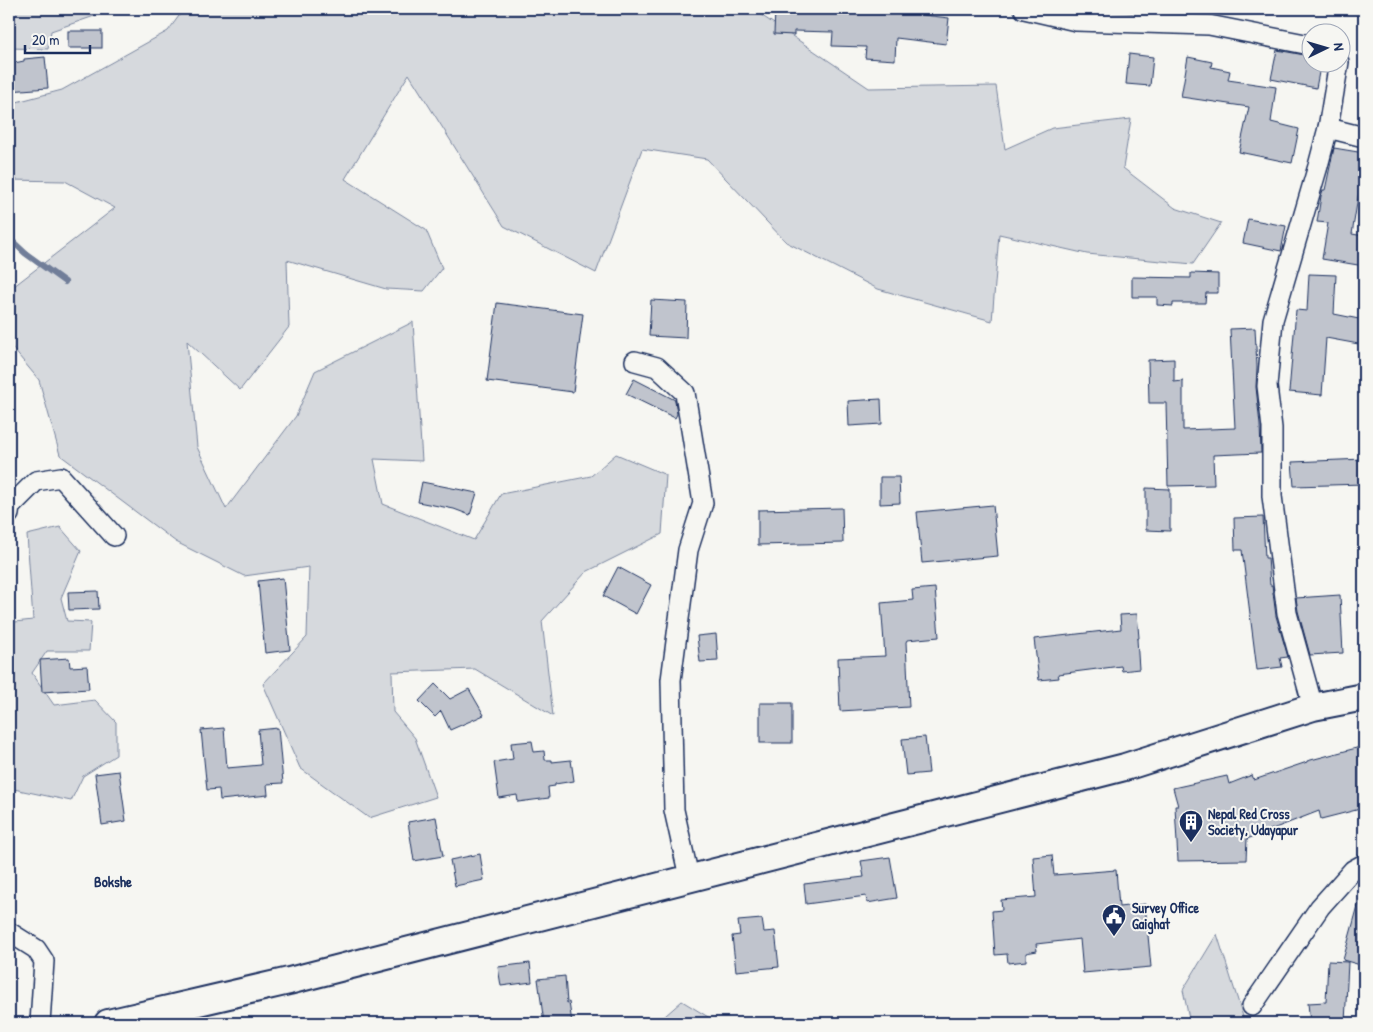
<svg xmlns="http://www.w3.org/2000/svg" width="1373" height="1032" viewBox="0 0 1373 1032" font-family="'Patrick Hand',sans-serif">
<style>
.green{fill:#d6d9dd;stroke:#78849e}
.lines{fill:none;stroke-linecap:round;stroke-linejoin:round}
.stream{stroke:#717e99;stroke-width:6}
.building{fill:#c0c4cd;stroke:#1b2f5e}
.street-casing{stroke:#1b2f5e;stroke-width:22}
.secondary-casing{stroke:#1b2f5e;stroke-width:30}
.street{stroke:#f6f6f2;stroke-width:19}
.secondary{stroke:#f6f6f2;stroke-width:26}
.labels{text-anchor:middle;stroke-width:4;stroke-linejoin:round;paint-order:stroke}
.poi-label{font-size:14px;font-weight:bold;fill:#1b2f5e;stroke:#f6f6f2;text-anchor:start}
.neighbourhood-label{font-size:15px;font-weight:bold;fill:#1b2f5e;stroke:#f6f6f2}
</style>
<rect width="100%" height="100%" fill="#f6f6f2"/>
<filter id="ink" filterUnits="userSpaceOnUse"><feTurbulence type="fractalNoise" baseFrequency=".02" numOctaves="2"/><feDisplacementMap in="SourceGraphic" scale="10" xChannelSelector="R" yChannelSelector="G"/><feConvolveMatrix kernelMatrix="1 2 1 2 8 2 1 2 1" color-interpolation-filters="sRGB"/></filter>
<g filter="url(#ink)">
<g class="green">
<path d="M9,9H107L106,12L51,31L48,49L9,48Z"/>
<path d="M184,9H752L869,88L996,86L1005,149L1052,128L1131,119L1123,168L1175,208L1221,223L1193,264L1087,254L999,234L992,321L878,289L786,242L707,159L642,149L596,273L504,226L409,74L345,179L426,230L442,268L424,291L386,289L287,260L289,327L240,390L187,341L197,447L226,509L296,416L315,371L413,322L422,461L374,459L383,504L474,540L501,494L591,476L616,454L666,475L662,534L586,572L542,621L553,716L475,669L392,672L393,712L415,738L436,797L369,818L300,768L263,684L307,637L309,567L244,576L176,542L60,455L39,380L9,344V290L115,208L65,181L9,180V104L62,90L168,31Z"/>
<path d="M60,527L81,551L61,598L67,621L91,622L89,651H47L32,673L54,705L95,700L116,722V755L83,776L71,801L9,788V633L15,622L33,620L27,535Z"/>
<path d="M1217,934L1245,1023H1190L1183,990Z"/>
<path d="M682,1001L718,1023H657Z"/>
</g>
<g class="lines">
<path class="stream" d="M9,238L25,253L65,282"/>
</g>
<g class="building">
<path d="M775,9H898V12L949,18L946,44L896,38L895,60L865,58L866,47L832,46L833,32L794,31V35L774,34Z"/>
<rect x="68" y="31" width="34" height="17"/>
<path d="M1277,50L1310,56V62H1321L1316,88L1271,79Z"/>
<path d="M1129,54L1153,57L1150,86L1126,84Z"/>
<path d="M45,57L48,88L9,91V64L24,61V59Z"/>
<path d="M1188,57L1212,62L1211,67L1230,71L1228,80L1276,87L1271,122L1299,129L1292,163L1239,152L1249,107L1181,97Z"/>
<path d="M1334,148L1364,153V192L1359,191L1352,234L1364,236V266L1322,259L1328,223L1317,222L1321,196L1323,190H1325Z"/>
<path d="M1248,219L1286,226L1281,251L1243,243Z"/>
<path d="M1191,273L1218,274V293H1206L1205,303H1173V306L1157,305V297H1132V277L1191,278Z"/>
<path d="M1309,274L1336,275L1334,314L1364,320V345L1326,338L1322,395L1289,392L1296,310L1307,311Z"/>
<path d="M651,300L687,302L686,338L649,336Z"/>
<path d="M497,303L583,314L573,392L487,381Z"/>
<path d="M1255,328L1257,367L1256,387L1260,425L1261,453L1213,455L1214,485L1168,486L1166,403H1149L1148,360L1174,359V382L1183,381V430L1235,428L1230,329Z"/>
<path d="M634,379L675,400L677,414L675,418L626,394Z"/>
<path d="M881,399L882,424L849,426L848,401Z"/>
<path d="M1364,459V484L1294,486L1292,462Z"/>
<path d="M880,477H899L900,503L880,504Z"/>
<path d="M422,482L477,493L470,515L454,509L418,502Z"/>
<path d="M1146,488L1170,489V531L1146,530Z"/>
<path d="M993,505L998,556L922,563L917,512Z"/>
<path d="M842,508L843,543L758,545V510Z"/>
<path d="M1263,517L1265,558H1268L1270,585H1272L1276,616L1288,657L1280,658L1282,667L1257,670L1242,550H1235L1234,518Z"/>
<path d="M618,567L651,585L636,614L603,596Z"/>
<path d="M283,578L290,650L265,653L258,581Z"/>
<path d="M935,588L939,637L907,640L906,642L909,707L840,711L838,658L885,656L881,603L913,600L912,590Z"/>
<path d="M98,591L99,609L69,610L68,592Z"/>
<path d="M1340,595L1343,653L1310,655L1298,611L1296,598Z"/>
<path d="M1137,614L1139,638L1137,639L1139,669L1122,671L1121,666L1058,674L1059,678L1039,680L1034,639L1121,629L1120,615Z"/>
<path d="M716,634L718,661L700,662L697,636Z"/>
<path d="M69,658L70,667L87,666L89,689L42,692L40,660Z"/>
<path d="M435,684L450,699L469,689L484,715L450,730L441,711L435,717L419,701Z"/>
<rect x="760" y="703" width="32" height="40"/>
<path d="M224,728L227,768L261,765L258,730L278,728L283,783L267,784L268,795L220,800L219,789L207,790L201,730Z"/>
<path d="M925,737L929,773L906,775L902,739Z"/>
<path d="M532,741L534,752L544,751L545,760H552V762L571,760L574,781L555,784V786L548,787L549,798L518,802L517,795L499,798L494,762L513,759L511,743Z"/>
<path d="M1364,746V808L1321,819L1319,811L1247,839L1246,860L1178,861L1175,806H1178L1173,788L1227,776L1229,784L1252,775L1254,780L1307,762V761Z"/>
<path d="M119,771L126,821L102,825L95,774Z"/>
<path d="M436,817L443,856L414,861L408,822Z"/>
<path d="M480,854L484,880L455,886L450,860Z"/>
<path d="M1052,855L1054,875L1116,870L1119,907L1145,904L1151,967L1083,973L1080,939L1036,944L1037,951L1026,953V961L1008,963L1007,954L995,955L992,911L1002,910L1001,900L1036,897L1033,857Z"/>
<path d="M890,857L897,898L867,903L866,896L806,904L804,884L864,877L861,861Z"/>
<path d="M1359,902L1364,903V966L1343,960Z"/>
<path d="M762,919L764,932L775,931L779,967L736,971L732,936L740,935L738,921Z"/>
<path d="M1328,961L1348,962L1345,1023H1310L1308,1003L1326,1002Z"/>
<path d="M530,963L532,982L501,986L498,967Z"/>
<path d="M565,976L567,1003L569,1002L572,1023H544L538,979Z"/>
</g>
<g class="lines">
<defs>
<g id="street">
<path d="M1024,9L1076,21L1209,25L1310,45"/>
<path d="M1328,128L1339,62"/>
<path d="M635,361L657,367L685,393L703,503L688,550L671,680L674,810L689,877"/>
<path d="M9,514L10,507L36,481L61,477L114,536"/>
<path d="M1313,707L1287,613L1272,496V428L1267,386L1273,320L1318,166L1328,128L1364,137"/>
<path d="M9,932L36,949L44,961L40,1023"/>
<path d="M1252,1006L1320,907L1353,870L1364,864"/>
</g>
<path id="secondary" d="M108,1023L289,981L1125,767L1313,707L1364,697"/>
</defs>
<use href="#street" class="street-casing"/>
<use href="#secondary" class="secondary-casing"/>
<use href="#street" class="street"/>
<use href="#secondary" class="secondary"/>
</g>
</g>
<defs>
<symbol id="building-pin" viewBox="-11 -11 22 30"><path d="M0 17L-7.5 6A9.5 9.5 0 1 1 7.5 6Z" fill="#1b2f5e" stroke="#f6f6f2"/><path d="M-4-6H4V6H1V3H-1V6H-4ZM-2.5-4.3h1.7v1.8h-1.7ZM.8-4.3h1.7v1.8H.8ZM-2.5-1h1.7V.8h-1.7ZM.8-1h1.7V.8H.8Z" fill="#fff"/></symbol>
<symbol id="civic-pin" viewBox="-11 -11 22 30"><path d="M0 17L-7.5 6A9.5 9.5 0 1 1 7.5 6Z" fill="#1b2f5e" stroke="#f6f6f2"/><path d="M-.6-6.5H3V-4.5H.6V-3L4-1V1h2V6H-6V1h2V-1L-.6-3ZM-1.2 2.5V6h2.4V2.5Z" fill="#fff"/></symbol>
</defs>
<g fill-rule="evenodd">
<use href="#building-pin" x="1177" y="808" width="28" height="38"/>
<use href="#civic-pin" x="1100" y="902" width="28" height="38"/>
</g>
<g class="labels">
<g class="poi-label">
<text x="1208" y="819">Nepal Red Cross<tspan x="1208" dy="16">Society, Udayapur</tspan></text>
<text x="1132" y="913">Survey Office<tspan x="1132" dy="16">Gaighat</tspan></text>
</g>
<g class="neighbourhood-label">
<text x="113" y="887">Bokshe</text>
</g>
</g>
<rect width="1373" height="1032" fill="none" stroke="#f6f6f2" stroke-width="30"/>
<rect x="15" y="15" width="1343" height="1002" fill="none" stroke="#1b2f5e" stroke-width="2" filter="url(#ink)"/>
<g transform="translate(1326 48) rotate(85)"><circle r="24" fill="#f6f6f2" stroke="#9ea6b7"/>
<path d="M0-4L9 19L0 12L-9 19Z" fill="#1b2f5e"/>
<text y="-8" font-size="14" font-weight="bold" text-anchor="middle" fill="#1b2f5e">N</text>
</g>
<path d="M25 45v8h65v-8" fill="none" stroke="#1b2f5e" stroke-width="2.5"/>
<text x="32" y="45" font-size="15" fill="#1b2f5e" stroke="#f6f6f2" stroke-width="4" paint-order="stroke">20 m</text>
</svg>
